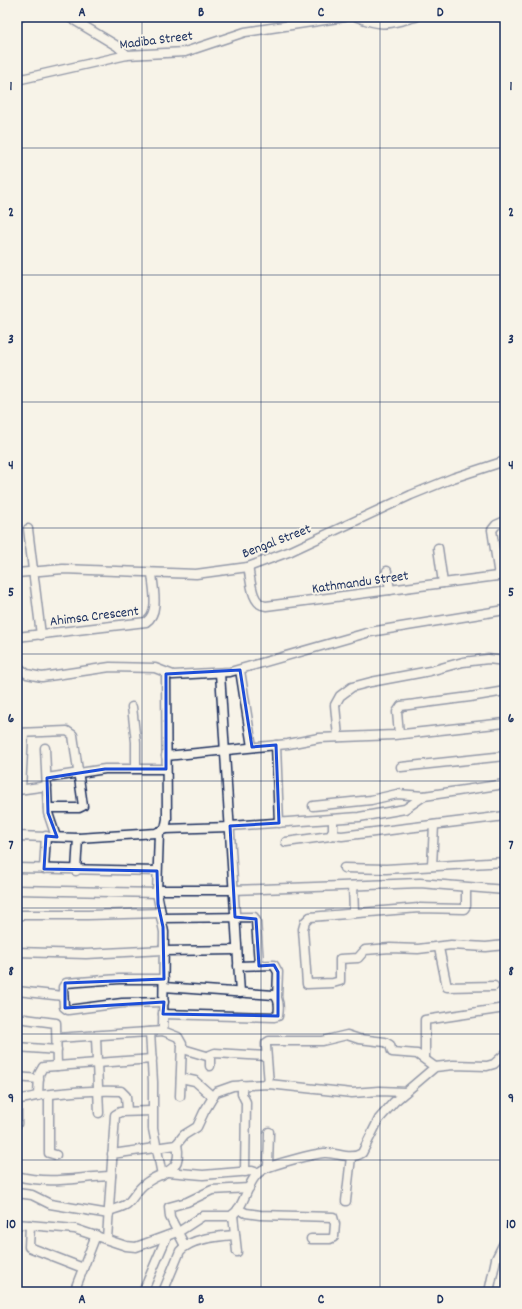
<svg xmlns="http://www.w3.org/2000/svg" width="522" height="1309" viewBox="0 0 522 1309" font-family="Dekko,sans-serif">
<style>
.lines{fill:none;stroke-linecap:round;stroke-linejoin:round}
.minor-casing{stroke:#1b2f5e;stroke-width:11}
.minor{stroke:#f7f3e8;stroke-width:8}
.marked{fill:none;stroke:#1d4ed8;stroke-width:3;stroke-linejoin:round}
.grid{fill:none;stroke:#1b2f5e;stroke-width:1;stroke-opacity:0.55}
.labels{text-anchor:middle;stroke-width:4;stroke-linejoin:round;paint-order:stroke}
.street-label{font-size:14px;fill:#1b2f5e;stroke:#f7f3e8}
.neatline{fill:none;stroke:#1b2f5e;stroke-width:1.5}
.grid-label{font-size:13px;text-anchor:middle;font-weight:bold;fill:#1b2f5e}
</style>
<rect width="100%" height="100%" fill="#f7f3e8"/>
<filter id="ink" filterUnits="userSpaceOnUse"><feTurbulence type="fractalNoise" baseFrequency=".025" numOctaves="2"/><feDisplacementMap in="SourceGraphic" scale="8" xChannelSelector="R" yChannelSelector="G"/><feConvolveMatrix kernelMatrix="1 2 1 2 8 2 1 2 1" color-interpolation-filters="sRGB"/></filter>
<g filter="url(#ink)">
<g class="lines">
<defs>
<g id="minor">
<path d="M69,17L117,46L127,55"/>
<path d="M357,17C385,28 389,23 416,17"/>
<path d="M17,18L21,17"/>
<path d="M17,80L127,55L185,52L245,32L345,17"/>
<path d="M28,529L41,635"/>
<path d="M438,548L443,583"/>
<path d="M248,567C251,579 251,605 266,606L505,575"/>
<path d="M387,571L390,590"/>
<path d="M17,573L63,569L196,574L248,567L291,551L411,495L453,478L505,461"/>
<path d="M499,576L492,530L496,525L505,521"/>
<path d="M17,637L146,622C160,613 153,588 152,573"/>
<path d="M17,666L27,674L42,677L110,667L155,668L173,675L230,672L370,632L505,610"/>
<path d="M240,670L252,747"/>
<path d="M220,673L240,993"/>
<path d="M132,707L136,742V768"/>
<path d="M17,733L67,731L73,735L83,806L79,808H48"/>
<path d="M399,734L397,712L401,706L470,697L505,691"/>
<path d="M338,737L335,705L340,696L352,687L371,682L430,671L463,662L488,659L505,661"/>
<path d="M276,745L279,823"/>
<path d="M45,748L48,813L56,837"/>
<path d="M166,756L288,744L319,738L394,735L505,723"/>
<path d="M401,767L505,756"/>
<path d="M47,778L105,769H166"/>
<path d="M21,789L24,733"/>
<path d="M18,790L47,786"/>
<path d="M313,806L371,800L397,794L424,796L505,784"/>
<path d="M230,826L359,817L405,809L424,796"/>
<path d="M165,829L230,827"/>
<path d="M159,832L157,893L162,918L254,917L256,921L259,965"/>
<path d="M331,835L342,836L505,816"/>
<path d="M17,836L78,838L156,833L165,829L167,819L166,674"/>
<path d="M286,842L330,836L333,831V820"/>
<path d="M432,866L434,825"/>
<path d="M17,868L157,871"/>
<path d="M344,868L386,869L505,862"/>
<path d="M44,869L46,836"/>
<path d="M76,871L78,838"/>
<path d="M353,886L354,913"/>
<path d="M466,888V906L464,909L419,908L310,917L305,922L303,929L307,984L333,983L340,981V959L358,958L365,950L390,948L418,949L451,945L486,947L505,945"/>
<path d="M17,890L157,893"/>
<path d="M157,890H233L420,883L505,890"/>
<path d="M17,915H88L160,913"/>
<path d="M161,917L164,932L163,1031L178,1037L182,1044L180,1096"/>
<path d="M439,948L447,987L494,986"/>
<path d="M164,951L237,950"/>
<path d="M17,952L86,954L164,950"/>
<path d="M238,966L274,965L278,972L277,997"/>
<path d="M164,979H119L66,983L63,987L64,1007L68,1010L122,1003L164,1002"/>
<path d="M17,991L63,996"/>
<path d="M163,1014L274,1017L278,1016C279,1010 280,999 274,995L164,987"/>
<path d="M17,1018L56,1023L57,1066"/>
<path d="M150,1032L153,1082V1129L162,1175"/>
<path d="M96,1037L99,1113"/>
<path d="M57,1038L163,1031"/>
<path d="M17,1047L57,1050"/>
<path d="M183,1049L210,1057"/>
<path d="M425,1058V1020L505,1008"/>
<path d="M210,1066V1055L215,1053L266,1056"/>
<path d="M17,1077L39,1079"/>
<path d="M181,1078L195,1081L213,1097"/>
<path d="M269,1084L266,1046V1043L269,1041H322L347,1035L359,1039L385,1042L390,1045L392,1052L417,1054L435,1067"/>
<path d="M242,1085V1094L246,1102L245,1172"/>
<path d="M49,1095V1153L56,1155"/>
<path d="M38,1096L39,1074L43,1067L152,1059"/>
<path d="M17,1099C26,1099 32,1097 41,1095C67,1092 95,1090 121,1091L126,1096L127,1111"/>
<path d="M17,1124V1099"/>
<path d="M112,1154L176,1145L184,1135L197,1127L204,1112L216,1092L233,1086L269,1084L352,1093L379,1091L405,1092"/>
<path d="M268,1167L269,1132"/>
<path d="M168,1172L203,1175L252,1171L258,1173"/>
<path d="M17,1176C51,1185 77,1177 111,1176"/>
<path d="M17,1193L32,1195L50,1204L109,1214"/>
<path d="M346,1201L351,1157"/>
<path d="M238,1209L246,1213L260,1215L333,1217L335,1224L334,1237L330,1239H311"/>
<path d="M109,1211C114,1209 123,1207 127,1204C133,1199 137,1189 146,1183C163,1170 183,1174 177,1144"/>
<path d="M233,1215L237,1252"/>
<path d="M17,1224L75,1229L126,1246L136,1247L180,1231L203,1216H231C247,1206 246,1178 264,1169C275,1164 312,1154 324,1153C337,1152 350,1161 362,1153L379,1119L394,1102L435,1067L453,1065L487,1066L494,1064L505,1054"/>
<path d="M30,1225L29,1247L83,1268"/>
<path d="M107,1239L115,1115L120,1112L152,1111"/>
<path d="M185,1246L170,1217L169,1207L187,1202L212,1190L249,1188"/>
<path d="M74,1292L96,1235"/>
<path d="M143,1292L167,1236"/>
<path d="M163,1292L180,1251C191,1238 220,1236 235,1235"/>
<path d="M489,1292L496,1259L505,1241"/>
</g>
</defs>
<use href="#minor" class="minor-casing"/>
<use href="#minor" class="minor"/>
</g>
</g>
<path d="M0 0H522V1309H0ZM240,670L252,747L276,745L279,823L230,826L235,917L256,919L259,966L274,965L278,972V1016L163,1014L164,1002L65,1008V983L164,979L163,927L158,904L157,871L44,869L46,836L57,837L48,813L47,778L105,769H166V674Z" fill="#f7f3e8" fill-opacity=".55" fill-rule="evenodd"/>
<path class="marked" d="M240,670L252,747L276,745L279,823L230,826L235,917L256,919L259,966L274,965L278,972V1016L163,1014L164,1002L65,1008V983L164,979L163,927L158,904L157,871L44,869L46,836L57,837L48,813L47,778L105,769H166V674Z"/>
<path class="grid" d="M142,17V1292M261,17V1292M380,17V1292M17,148H505M17,275H505M17,402H505M17,528H505M17,654H505M17,781H505M17,908H505M17,1034H505M17,1160H505"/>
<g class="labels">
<g class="street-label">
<text transform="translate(156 39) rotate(-7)" y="5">Madiba Street</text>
<text transform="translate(276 540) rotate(-21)" y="5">Bengal Street</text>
<text transform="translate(360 581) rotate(-8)" y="5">Kathmandu Street</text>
<text transform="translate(94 615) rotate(-7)" y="5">Ahimsa Crescent</text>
</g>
</g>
<rect width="522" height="1309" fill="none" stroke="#f7f3e8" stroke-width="44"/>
<rect x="22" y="22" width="478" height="1265" class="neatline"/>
<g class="grid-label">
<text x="82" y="16">A</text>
<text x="201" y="16">B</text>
<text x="321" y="16">C</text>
<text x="440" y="16">D</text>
<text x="11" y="90">1</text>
<text x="511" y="90">1</text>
<text x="11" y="216">2</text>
<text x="511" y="216">2</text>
<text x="11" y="343">3</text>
<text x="511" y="343">3</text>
<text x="11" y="469">4</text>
<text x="511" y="469">4</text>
<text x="11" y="596">5</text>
<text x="511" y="596">5</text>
<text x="11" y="722">6</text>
<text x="511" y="722">6</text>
<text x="11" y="849">7</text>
<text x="511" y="849">7</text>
<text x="11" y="975">8</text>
<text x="511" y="975">8</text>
<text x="11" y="1102">9</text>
<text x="511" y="1102">9</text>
<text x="11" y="1228">10</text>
<text x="511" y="1228">10</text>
<text x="82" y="1303">A</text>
<text x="201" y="1303">B</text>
<text x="321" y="1303">C</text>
<text x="440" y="1303">D</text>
</g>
</svg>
